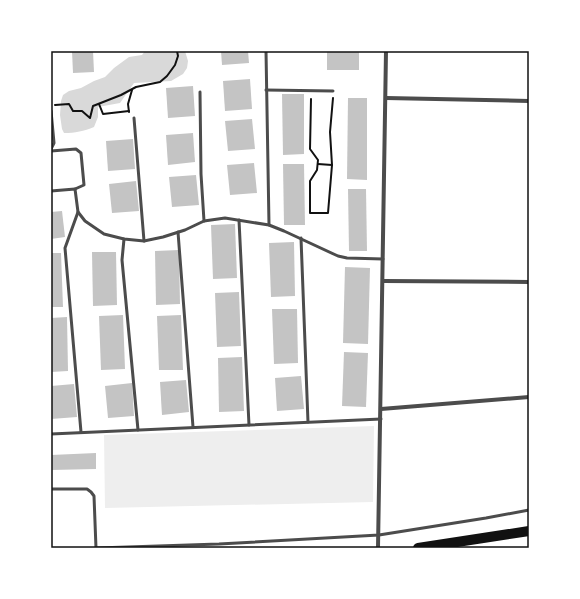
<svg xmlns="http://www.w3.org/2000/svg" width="580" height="599" viewBox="0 0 580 599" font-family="'Work Sans',sans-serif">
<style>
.green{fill:#eee}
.water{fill:#d9d9d9}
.building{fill:#c4c4c4}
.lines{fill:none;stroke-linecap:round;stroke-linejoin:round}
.path{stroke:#111;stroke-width:2}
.service{stroke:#4c4c4c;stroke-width:3}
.minor{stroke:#4c4c4c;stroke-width:4}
.primary{stroke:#111;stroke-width:10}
.neatline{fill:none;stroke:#111;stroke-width:1.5}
</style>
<rect width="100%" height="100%" fill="#fff"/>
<path class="green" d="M374,426L373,502L105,508L104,435Z"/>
<path class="water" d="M145,51H185L188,61L187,68L183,74L171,81L134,83L120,103L98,107V117L94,127C84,131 75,133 64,133L62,129L60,115L61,101L63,95L69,91L81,88L94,81L105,77L114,68L129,57L142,55Z"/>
<g class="building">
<path d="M72,51H93L94,72L73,73Z"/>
<path d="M221,51H248L249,63L222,65Z"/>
<rect x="327" y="51" width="32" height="19"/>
<path d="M250,79L252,109L225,111L223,81Z"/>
<path d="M193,86L195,116L168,118L166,88Z"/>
<path d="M282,94H304V154L283,155Z"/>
<path d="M348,98H367V180L347,179Z"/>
<path d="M252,119L255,149L228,151L225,121Z"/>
<path d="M193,133L195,162L168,165L166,135Z"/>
<path d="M133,139L135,169L108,171L106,141Z"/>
<path d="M254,163L257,193L230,195L227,165Z"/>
<path d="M283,164H304L305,225H284Z"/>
<path d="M196,175L199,205L172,207L169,177Z"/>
<path d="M136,181L139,211L112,213L109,184Z"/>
<path d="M348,189H366L367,251H349Z"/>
<path d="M62,211L65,237L51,239V212Z"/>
<path d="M235,224L237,278L213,279L211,225Z"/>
<path d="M294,242L295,296L271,297L269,243Z"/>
<path d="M179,250L180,304L156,305L155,251Z"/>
<path d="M92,252H116L117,305L93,306Z"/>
<path d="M51,253H61L63,307H51Z"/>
<path d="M345,267L370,268L368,344L343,343Z"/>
<path d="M239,292L241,346L217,347L215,293Z"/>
<path d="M272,309H297L298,363L274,364Z"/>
<path d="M123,315L125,369L101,370L99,316Z"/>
<path d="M181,315L183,370H159L157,316Z"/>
<path d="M67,317L68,371L51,372V318Z"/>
<path d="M344,352L368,353L366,407L342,406Z"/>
<path d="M242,357L244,411L219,412L218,358Z"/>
<path d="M301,376L304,409L277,411L275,378Z"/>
<path d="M186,380L189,412L162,415L160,382Z"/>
<path d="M132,383L134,416L108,418L105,386Z"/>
<path d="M74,384L77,417L51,419V386Z"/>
<path d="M96,453V469L51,470V455Z"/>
</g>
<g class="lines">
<g class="path">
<path d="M311,99L310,149L318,160L317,170L310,181V213H328L332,165L330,132L333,98"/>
<path d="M99,104L103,114L129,111"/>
<path d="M55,105L69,104L73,111H82L90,118L93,106L121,95L136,87L160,82L167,76L175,65L178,56L177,51"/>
<path d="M129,112L128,104L132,90"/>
<path d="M318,164L332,165"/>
</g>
<g class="service">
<path d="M266,51L269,225"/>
<path d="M266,90L333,91"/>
<path d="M200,92L201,174L204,221"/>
<path d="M51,111L54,143L51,149"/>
<path d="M134,118L144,241"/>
<path d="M51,151L76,149L81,153L84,185L75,189"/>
<path d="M51,191L75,189L78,212L85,221L104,234L124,239L144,241L163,237L185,230L204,221L225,218L269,225L284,231L338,256L347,258L383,259"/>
<path d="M78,212L65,248L81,432"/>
<path d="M239,220L249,425"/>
<path d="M178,232L193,427"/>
<path d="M301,238L308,422"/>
<path d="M124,239L122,260L138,430"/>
<path d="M51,434L381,419"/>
<path d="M51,489H87L91,492L94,496L96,548"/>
<path d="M97,548L219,544L379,535L486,518L529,510"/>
</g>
<g class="minor">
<path d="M386,98L529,101"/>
<path d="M383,281L529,282"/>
<path d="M381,409L529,397"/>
<path d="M378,548L386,51"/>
</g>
<path class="primary" d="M418,548L529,531"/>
</g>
<rect width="580" height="599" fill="none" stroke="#ffffff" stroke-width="104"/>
<rect x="52" y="52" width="476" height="495" class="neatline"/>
</svg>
